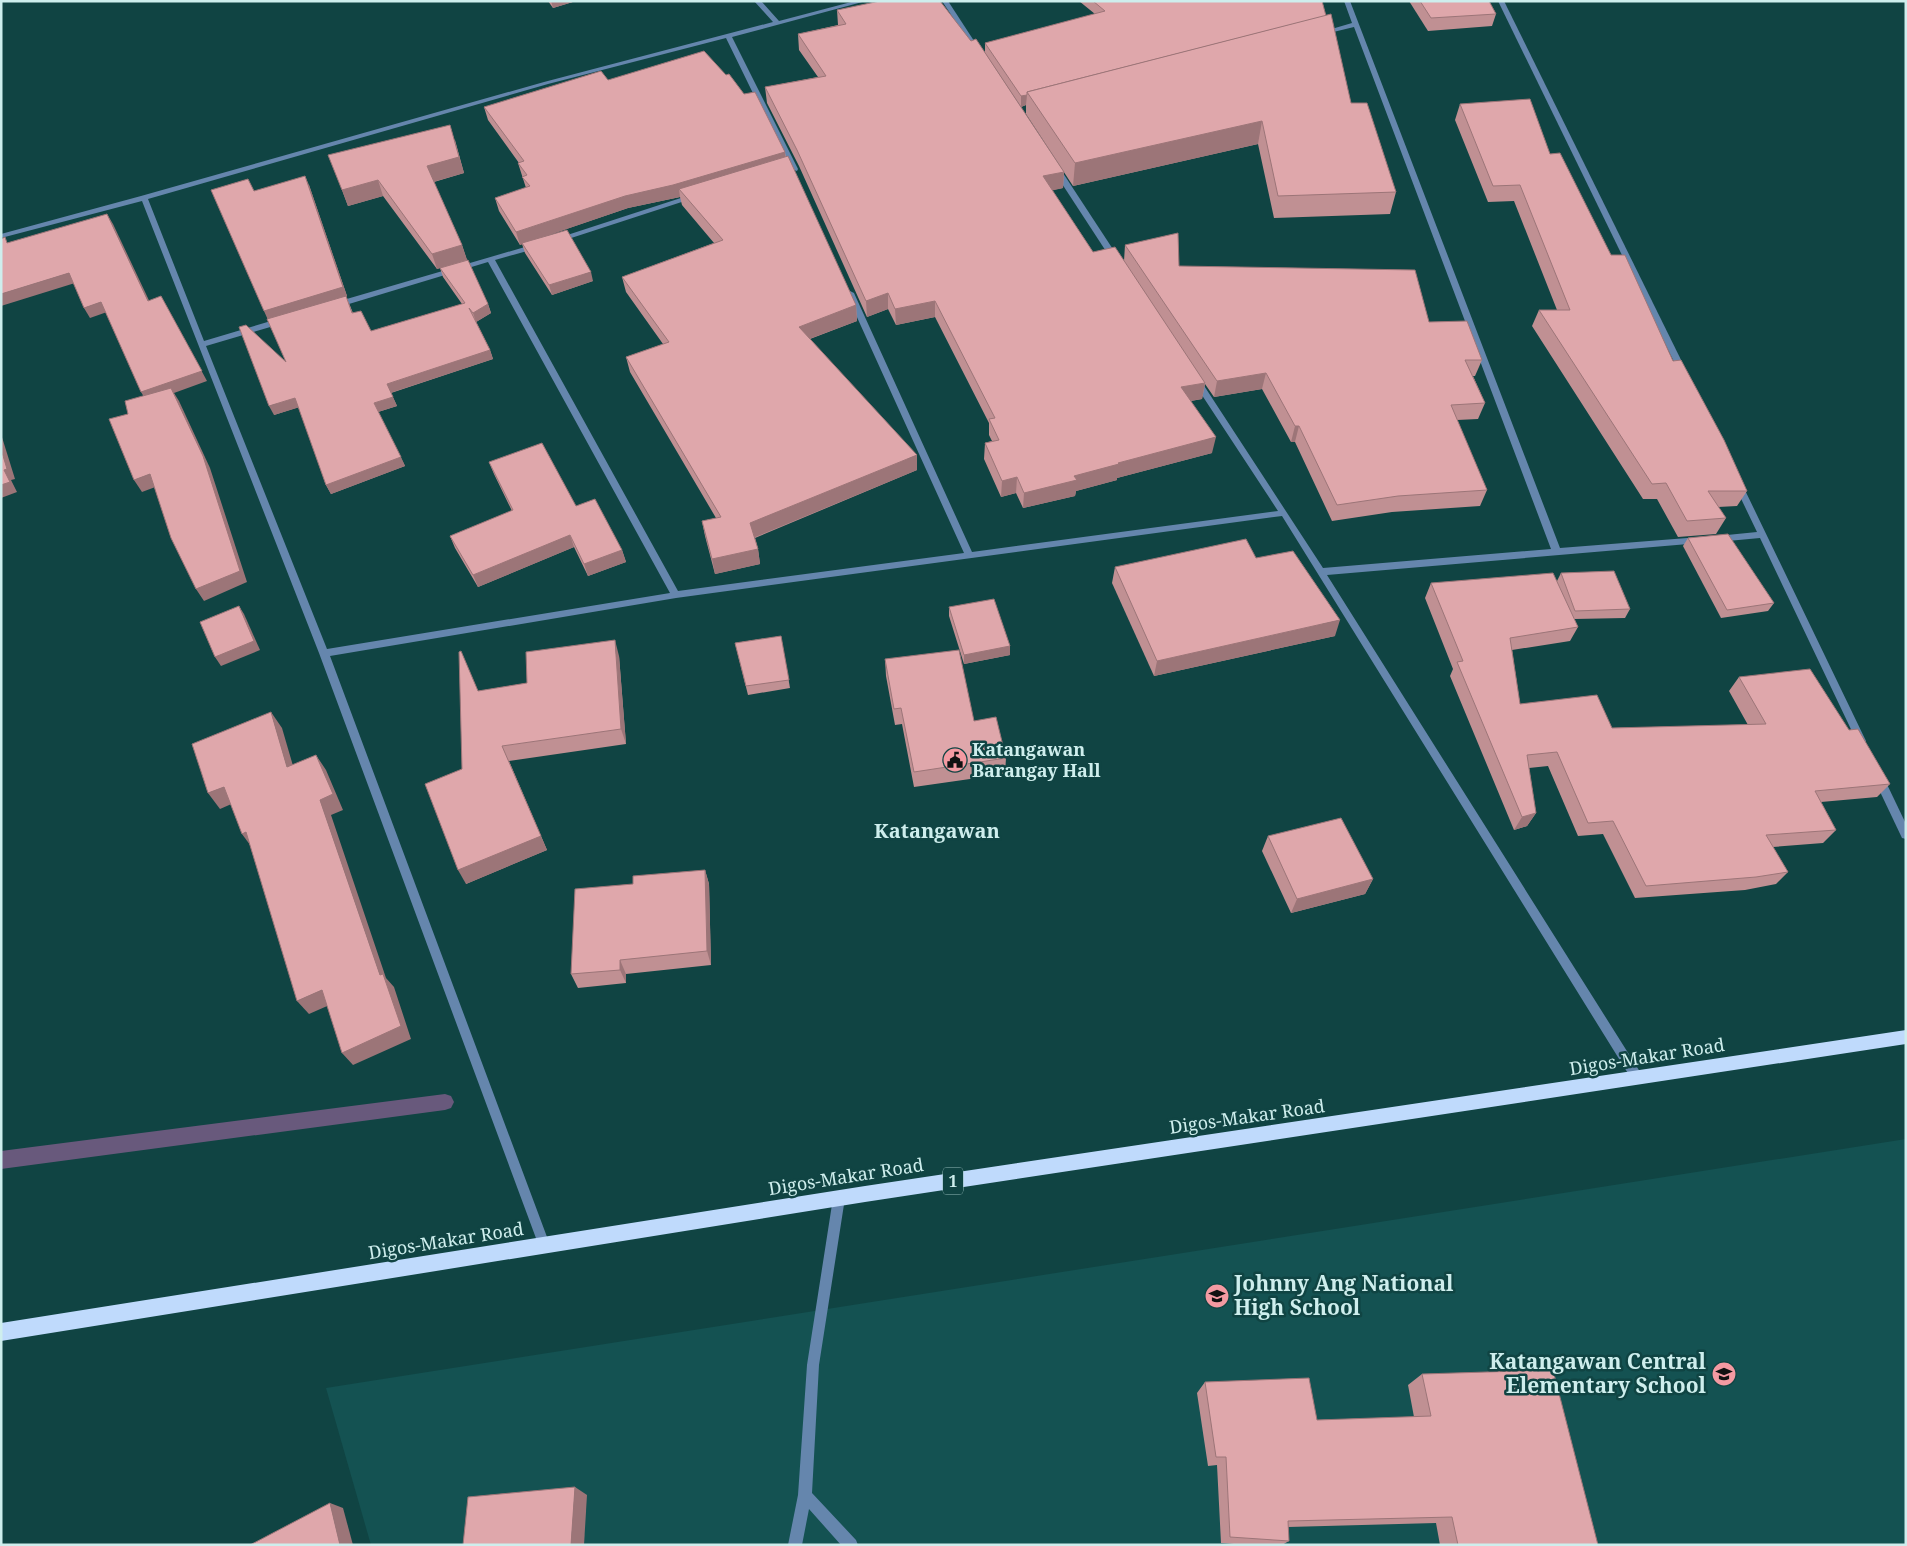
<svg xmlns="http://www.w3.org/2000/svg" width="1907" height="1546" viewBox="0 0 1907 1546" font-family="'Noto Serif',serif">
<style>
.built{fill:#145252}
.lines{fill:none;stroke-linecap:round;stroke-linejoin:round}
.stream{fill:#68597c;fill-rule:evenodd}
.service{fill:#6586ad;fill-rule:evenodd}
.minor{fill:#6586ad;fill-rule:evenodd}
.trunk{fill:#bfdafc;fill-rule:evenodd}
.wall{fill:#c09093}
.shaded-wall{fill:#9c7578}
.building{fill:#dfa7ab;stroke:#9c7578}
.labels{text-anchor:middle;stroke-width:5;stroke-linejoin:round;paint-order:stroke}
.shield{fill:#104443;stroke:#95bbba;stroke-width:1}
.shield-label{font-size:16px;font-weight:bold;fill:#ceeeed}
.poi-label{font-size:18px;font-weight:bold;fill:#ceeeed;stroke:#104443;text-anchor:start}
.street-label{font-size:18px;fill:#ceeeed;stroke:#104443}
.quarter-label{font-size:20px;font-weight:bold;fill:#ceeeed;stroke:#104443}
.near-poi-label{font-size:21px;font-weight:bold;fill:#ceeeed;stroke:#104443;text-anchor:start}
</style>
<rect width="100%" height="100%" fill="#104443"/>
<path class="built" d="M1906,1139V1545H371L326,1388Z"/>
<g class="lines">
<path class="stream" d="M445,1094L451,1096L454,1102L451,1108L445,1110L1,1169V1151Z"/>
<path class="service" d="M839,1192L843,1194L845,1198L819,1365L812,1493L856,1540L858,1545H841L809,1509L802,1545H788L798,1495L807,1365L833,1198L835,1194Z"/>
<g class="minor">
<path d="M754,1H761L779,21L855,1H866L732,37L798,169L797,171L790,169L726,38L548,84L148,199L204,341L281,318L285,321L284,323L206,346L327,649L670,593L488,262L339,307H336L332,305L333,303L535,244H538V248L495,260L678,591L964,553L846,293L850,291L854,293L972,552L1278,511L1192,380L1196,377L1199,378L1323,568L1551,549L1354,27L1321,35L1318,33L1352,23L1344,1H1350L1560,548L1700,537L1704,540L1700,543L1327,575L1642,1075L1644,1079L1642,1083L1638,1084L1634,1083L1282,516L676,598L330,656L550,1245L548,1249L544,1251L540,1249L319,653L142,201L1,238V234L141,196L544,82L773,22Z"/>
<path d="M942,1H948L978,47L977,48H973Z"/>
<path d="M1498,1H1504L1687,372L1686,374L1683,375L1679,372Z"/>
<path d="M1054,168L1061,170L1120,260L1119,262H1113L1053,170Z"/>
<path d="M690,195L697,197L562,241H559L555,239Z"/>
<path d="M1738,481L1742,484L1866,741L1864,744H1858L1760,538L1717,542L1713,539L1717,536L1757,532L1734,484Z"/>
<path d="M1879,775L1883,776L1906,824V839L1902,838L1874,779L1875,776Z"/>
</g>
<path class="trunk" d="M1906,1030V1044L865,1202L1,1341V1323L865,1186Z"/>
</g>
<g class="wall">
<path d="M548,1H576L553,8Z"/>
<path d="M1079,1H1322L1326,16L1351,103L1396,192L1390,214L1274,218L1258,144L1073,186L1026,114V105L1021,107L985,53V43L1095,14Z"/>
<path d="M1409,1H1489L1496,14L1492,26L1428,31Z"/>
<path d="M837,10L1064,172L1063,188L1052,190L1093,252L1124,261L1125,245L1179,266L1429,322L1482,360L1475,376H1473L1485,403L1478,419L1457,420L1487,490L1480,506L1392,512L1332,521L1295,442H1291L1262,389L1214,397L1205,384L1202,399L1191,401L1212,453L1117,478V480L1076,491L1075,496L1023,508L1016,493L1001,497L984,459L985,443L992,441L989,435V423L935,317L896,325L888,309L867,317L799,166L767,103L765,87L818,77L799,50L798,34L838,25Z"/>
<path d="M608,80L785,152L786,157L856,305L857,321L810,339L917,470L755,538L758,549L760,564L715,574L705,536L702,521L716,518L630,372L626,357L663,344L626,292L622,277L714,243L682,205L680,197L628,208L534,240L593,281L552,295L525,253L522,244L520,245L499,211L495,198L526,188L518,163H519L488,120L484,107Z"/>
<path d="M1460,104L1550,154L1611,255L1673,361L1747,491L1737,506L1718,507L1726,518L1716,534L1678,537L1657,499H1643L1532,326L1539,310H1557L1514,201L1488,202L1455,120Z"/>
<path d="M455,140L464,173L434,182L462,245L467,260L488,304L491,313L476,322L490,350L493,359L391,393L397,406L378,412L405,466L331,494L326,485L299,407L274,415L286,362L268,319L254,191L309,185L347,296H346L353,313L371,331L462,304L443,277L440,268L437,269L383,196L348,206L342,190Z"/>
<path d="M489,462L576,506L622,550L626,562L588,576L574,547L478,587L455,548L450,536L512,511L494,474Z"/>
<path d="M1688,538L1774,603L1768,611L1721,618L1683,546Z"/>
<path d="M1256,558L1335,636L1154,676L1112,583L1115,567Z"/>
<path d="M1561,573L1630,609L1625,618L1574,619L1578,627L1570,641L1512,650L1520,704L1612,728L1748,725L1729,691L1739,677L1849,730L1890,784L1877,797L1821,802L1836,830L1823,843L1773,847L1788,872L1776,884L1745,890L1635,898L1603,834L1578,836L1548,766L1529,768L1536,813L1527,826L1514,830L1450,676L1453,669L1425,598L1431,583L1557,581Z"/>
<path d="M949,607L1010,646V655L964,664L949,616Z"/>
<path d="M781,636L790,688L748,695L735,643Z"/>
<path d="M619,656L626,744L509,761L547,850L466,884L462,769L479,691L527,683Z"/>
<path d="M885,659L974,721L1006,758L1005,774L914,787L902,724L895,725L886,676Z"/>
<path d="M1268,836L1373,879L1365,894L1291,913L1262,851Z"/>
<path d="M705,870L709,884L711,965L626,974V983L578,988L571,974L633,884Z"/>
<path d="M1422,1374L1598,1545H1440L1436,1523L1288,1527L1289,1541L1282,1545H1246L1221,1543L1217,1465L1208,1466L1197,1393L1205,1382L1317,1420L1414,1417L1408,1385Z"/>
</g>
<g class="shaded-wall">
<path d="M551,1H576L553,8Z"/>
<path d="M1027,95L1026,105L1021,107V96Z"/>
<path d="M1262,121L1258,144L1073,186L1075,163Z"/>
<path d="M450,125L464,173L433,182L427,166Z"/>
<path d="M785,152L786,165L679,189L680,197L628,208L520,245L516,232L625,196Z"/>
<path d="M1064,172L1063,188L1042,193L1043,176Z"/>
<path d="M305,176L309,185L347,296H346L356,323L268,320L264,311Z"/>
<path d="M378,180L383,196L348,206L342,190Z"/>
<path d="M107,214L113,224L154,311L148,301Z"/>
<path d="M462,245L467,260L437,269L432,254Z"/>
<path d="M591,272L593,281L552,295L549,285Z"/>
<path d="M69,273L75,283L1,306V294Z"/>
<path d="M888,293V309L867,317L866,301Z"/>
<path d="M161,296L207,381L174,393L179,401L210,468L247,582L204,601L196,589L147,402L141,392Z"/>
<path d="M935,301V317L896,325L895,309Z"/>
<path d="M101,302L107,312L90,318L84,308Z"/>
<path d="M488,304L491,313L476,322L473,313Z"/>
<path d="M856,305L857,321L801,342L799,327Z"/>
<path d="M490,350L493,359L390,393L387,384Z"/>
<path d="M1266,373L1262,389L1214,397L1217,381Z"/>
<path d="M1205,383L1202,399L1178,403L1181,387Z"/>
<path d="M393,397L397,406L378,412L374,403Z"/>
<path d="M295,398L300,407L274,415L269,406Z"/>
<path d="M1295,426H1299L1295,442H1291Z"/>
<path d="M1,434L15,479L11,480L17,492L1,498V485L4,470L1,449Z"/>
<path d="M1216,437L1212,453L1117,478V480L1076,491L1075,496L1023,508L1024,493L1074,476L1118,463Z"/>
<path d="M917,455V470L753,538L750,523Z"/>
<path d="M401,457L405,466L331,494L326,485Z"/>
<path d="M150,474L158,486L142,492L134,480Z"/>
<path d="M1017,477L1016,493L1001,497L1002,481Z"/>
<path d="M570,535L574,547L478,587L473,575Z"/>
<path d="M758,549L760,564L715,574L712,559Z"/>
<path d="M622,550L626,562L588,576L584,564Z"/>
<path d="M239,606L244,614L260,650L221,666L215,657Z"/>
<path d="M1340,620L1335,636L1154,676L1157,661Z"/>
<path d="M615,640L619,656L626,744L621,729Z"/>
<path d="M1010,646V655L964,664V655Z"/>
<path d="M271,712L282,728L298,783L287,767Z"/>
<path d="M502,746L547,850L466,884L458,870Z"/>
<path d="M316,755L326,770L343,810L331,815L386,978L394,987L411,1039L353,1065L342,1053L380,975L320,800Z"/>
<path d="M224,787L236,802L220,809L208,793Z"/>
<path d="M1536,813L1527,826L1514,830L1522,817Z"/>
<path d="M246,832L253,849L242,834Z"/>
<path d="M705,870L709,884L711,965L707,951Z"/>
<path d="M1373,879L1365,894L1291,913L1297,899Z"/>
<path d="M620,960L626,974V983L620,970Z"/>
<path d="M322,990L334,1003L309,1014L297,1001Z"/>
<path d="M575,1487L587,1495L584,1545H571Z"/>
<path d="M330,1503L343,1508L353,1545H340Z"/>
</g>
<g class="building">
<path d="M880,1H940L971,41L976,39L1064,172L1043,176L1093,252L1115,247L1205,383L1181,387L1216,437L1118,463L1119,464L1074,476L1077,480L1024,493L1017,477L1002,481L985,443L999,440L989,419L995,418L935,301L895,309L888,293L866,301L797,150L765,87L826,76L798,34L846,24L837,10Z"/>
<path d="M1093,1H1322L1326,16L1027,92V95L1021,96L985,43L1105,11Z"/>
<path d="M1420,1H1489L1496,14L1431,18Z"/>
<path d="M1331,14L1351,103H1367L1396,192L1278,196L1262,121L1075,163L1027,92Z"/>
<path d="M704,51L726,75L729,74L744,94L755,92L785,152L673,185L625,196L516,232L495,198L530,186L522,177L527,175L518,163L524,161L484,107L601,71L608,80Z"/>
<path d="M1530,99L1550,154L1560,153L1611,255H1625L1673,361L1681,360L1724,440L1747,491H1708L1726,518L1687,521L1666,483L1652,484L1539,310H1570L1520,185L1493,186L1460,104Z"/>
<path d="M450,125L459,157L427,166L462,245L432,254L378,180L342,190L328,155Z"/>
<path d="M788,156L856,305L799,327L917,455L750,523L758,549L712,559L702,521L721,517L626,357L669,342L622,277L723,240L679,189Z"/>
<path d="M305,176L343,287L264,311L211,190L248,179L254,191Z"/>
<path d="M107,214L148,301L161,296L202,371L141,392L101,302L84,308L69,273L1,294V239L5,237L7,243Z"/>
<path d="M567,230L591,272L549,285L522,243Z"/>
<path d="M1178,233L1179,266L1415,270L1429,322L1467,321L1482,360H1465L1485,403L1451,405L1487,490L1398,496L1337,505L1299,426H1295L1266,373L1217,381L1125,245Z"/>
<path d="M468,260L488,304L473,313L469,308L490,350L387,384L393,397L374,403L401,457L326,485L295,398L269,406L239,327L246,325L286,362L267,319L346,296L352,313L361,311L371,331L465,303L440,268Z"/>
<path d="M171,388L203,456L240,571L196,589L171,538L150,474L134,480L109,419L128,414L125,401Z"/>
<path d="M542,443L576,506L595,499L622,550L584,564L570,535L473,575L450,536L513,510L489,462Z"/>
<path d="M1,449L7,469L4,470L10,482L1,485Z"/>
<path d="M1728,534L1774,603L1727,610L1688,538Z"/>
<path d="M1246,539L1256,558L1293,551L1340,620L1157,661L1115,567Z"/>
<path d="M1614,571L1630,609L1575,611L1561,573Z"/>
<path d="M1553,573L1578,627L1510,638L1520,704L1597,695L1612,728L1766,724L1739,677L1810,669L1849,730L1858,729L1890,784L1815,791L1836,830L1766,835L1788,872L1756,877L1646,886L1613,821L1588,823L1557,752L1527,755L1536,813L1522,817L1457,662L1463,661L1431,583Z"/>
<path d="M994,599L1010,646L964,655L949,607Z"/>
<path d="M239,606L254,641L215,657L200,622Z"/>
<path d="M781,636L789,680L746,686L735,643Z"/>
<path d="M615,640L621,729L502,746L541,836L458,870L425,784L462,769L459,652L461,651L478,691L527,683L526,652Z"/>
<path d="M959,650L974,721L996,717L1006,758L914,772L901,708L894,709L885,659Z"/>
<path d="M271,712L287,767L316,755L333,794L320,800L380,975L383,974L401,1026L342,1053L322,990L297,1001L246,832L242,834L224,787L208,793L192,744Z"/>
<path d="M1341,818L1373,879L1297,899L1268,836Z"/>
<path d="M705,870L707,951L620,960V970L571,974L575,889L633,884V876Z"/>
<path d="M1553,1370L1598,1545H1458L1452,1517L1288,1521L1289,1541L1230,1537L1226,1457H1216L1205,1382L1309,1378L1317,1420L1431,1416L1422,1374Z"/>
<path d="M575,1487L571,1545H463L468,1497Z"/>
<path d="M330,1503L340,1545H250Z"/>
</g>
<defs>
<symbol id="civic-disc" viewBox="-11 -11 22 22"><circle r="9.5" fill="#f49aa2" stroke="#104443"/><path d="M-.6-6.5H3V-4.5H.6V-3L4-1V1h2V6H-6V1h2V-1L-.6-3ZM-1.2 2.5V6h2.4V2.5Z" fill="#111"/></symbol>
<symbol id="school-disc" viewBox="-11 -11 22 22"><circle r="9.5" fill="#f49aa2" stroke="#104443"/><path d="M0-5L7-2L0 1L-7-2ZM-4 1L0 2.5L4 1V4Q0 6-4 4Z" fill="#111"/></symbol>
</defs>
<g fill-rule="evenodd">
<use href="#civic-disc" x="941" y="746" width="28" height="28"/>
<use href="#school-disc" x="1203" y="1282" width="28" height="28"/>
<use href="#school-disc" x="1710" y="1360" width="28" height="28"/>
</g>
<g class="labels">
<rect class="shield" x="943" y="1167.5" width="20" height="27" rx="4"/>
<g class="shield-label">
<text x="953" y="1187">1</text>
</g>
<g class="poi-label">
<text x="972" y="756">Katangawan<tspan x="972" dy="21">Barangay Hall</tspan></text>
</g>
<g class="street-label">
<text transform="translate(1647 1057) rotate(-9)" y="6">Digos-Makar Road</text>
<text transform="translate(1247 1117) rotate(-8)" y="6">Digos-Makar Road</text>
<text transform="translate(846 1177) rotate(-9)" y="6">Digos-Makar Road</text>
<text transform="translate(446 1241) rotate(-9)" y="6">Digos-Makar Road</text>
</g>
<g class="quarter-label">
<text x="937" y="838">Katangawan</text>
</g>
<g class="near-poi-label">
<text x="1234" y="1291">Johnny Ang National<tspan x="1234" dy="24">High School</tspan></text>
<text x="1706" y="1369" text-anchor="end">Katangawan Central<tspan x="1706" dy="24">Elementary School</tspan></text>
</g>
</g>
<rect width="1907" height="1546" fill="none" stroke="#ceeeed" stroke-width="5"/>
</svg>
